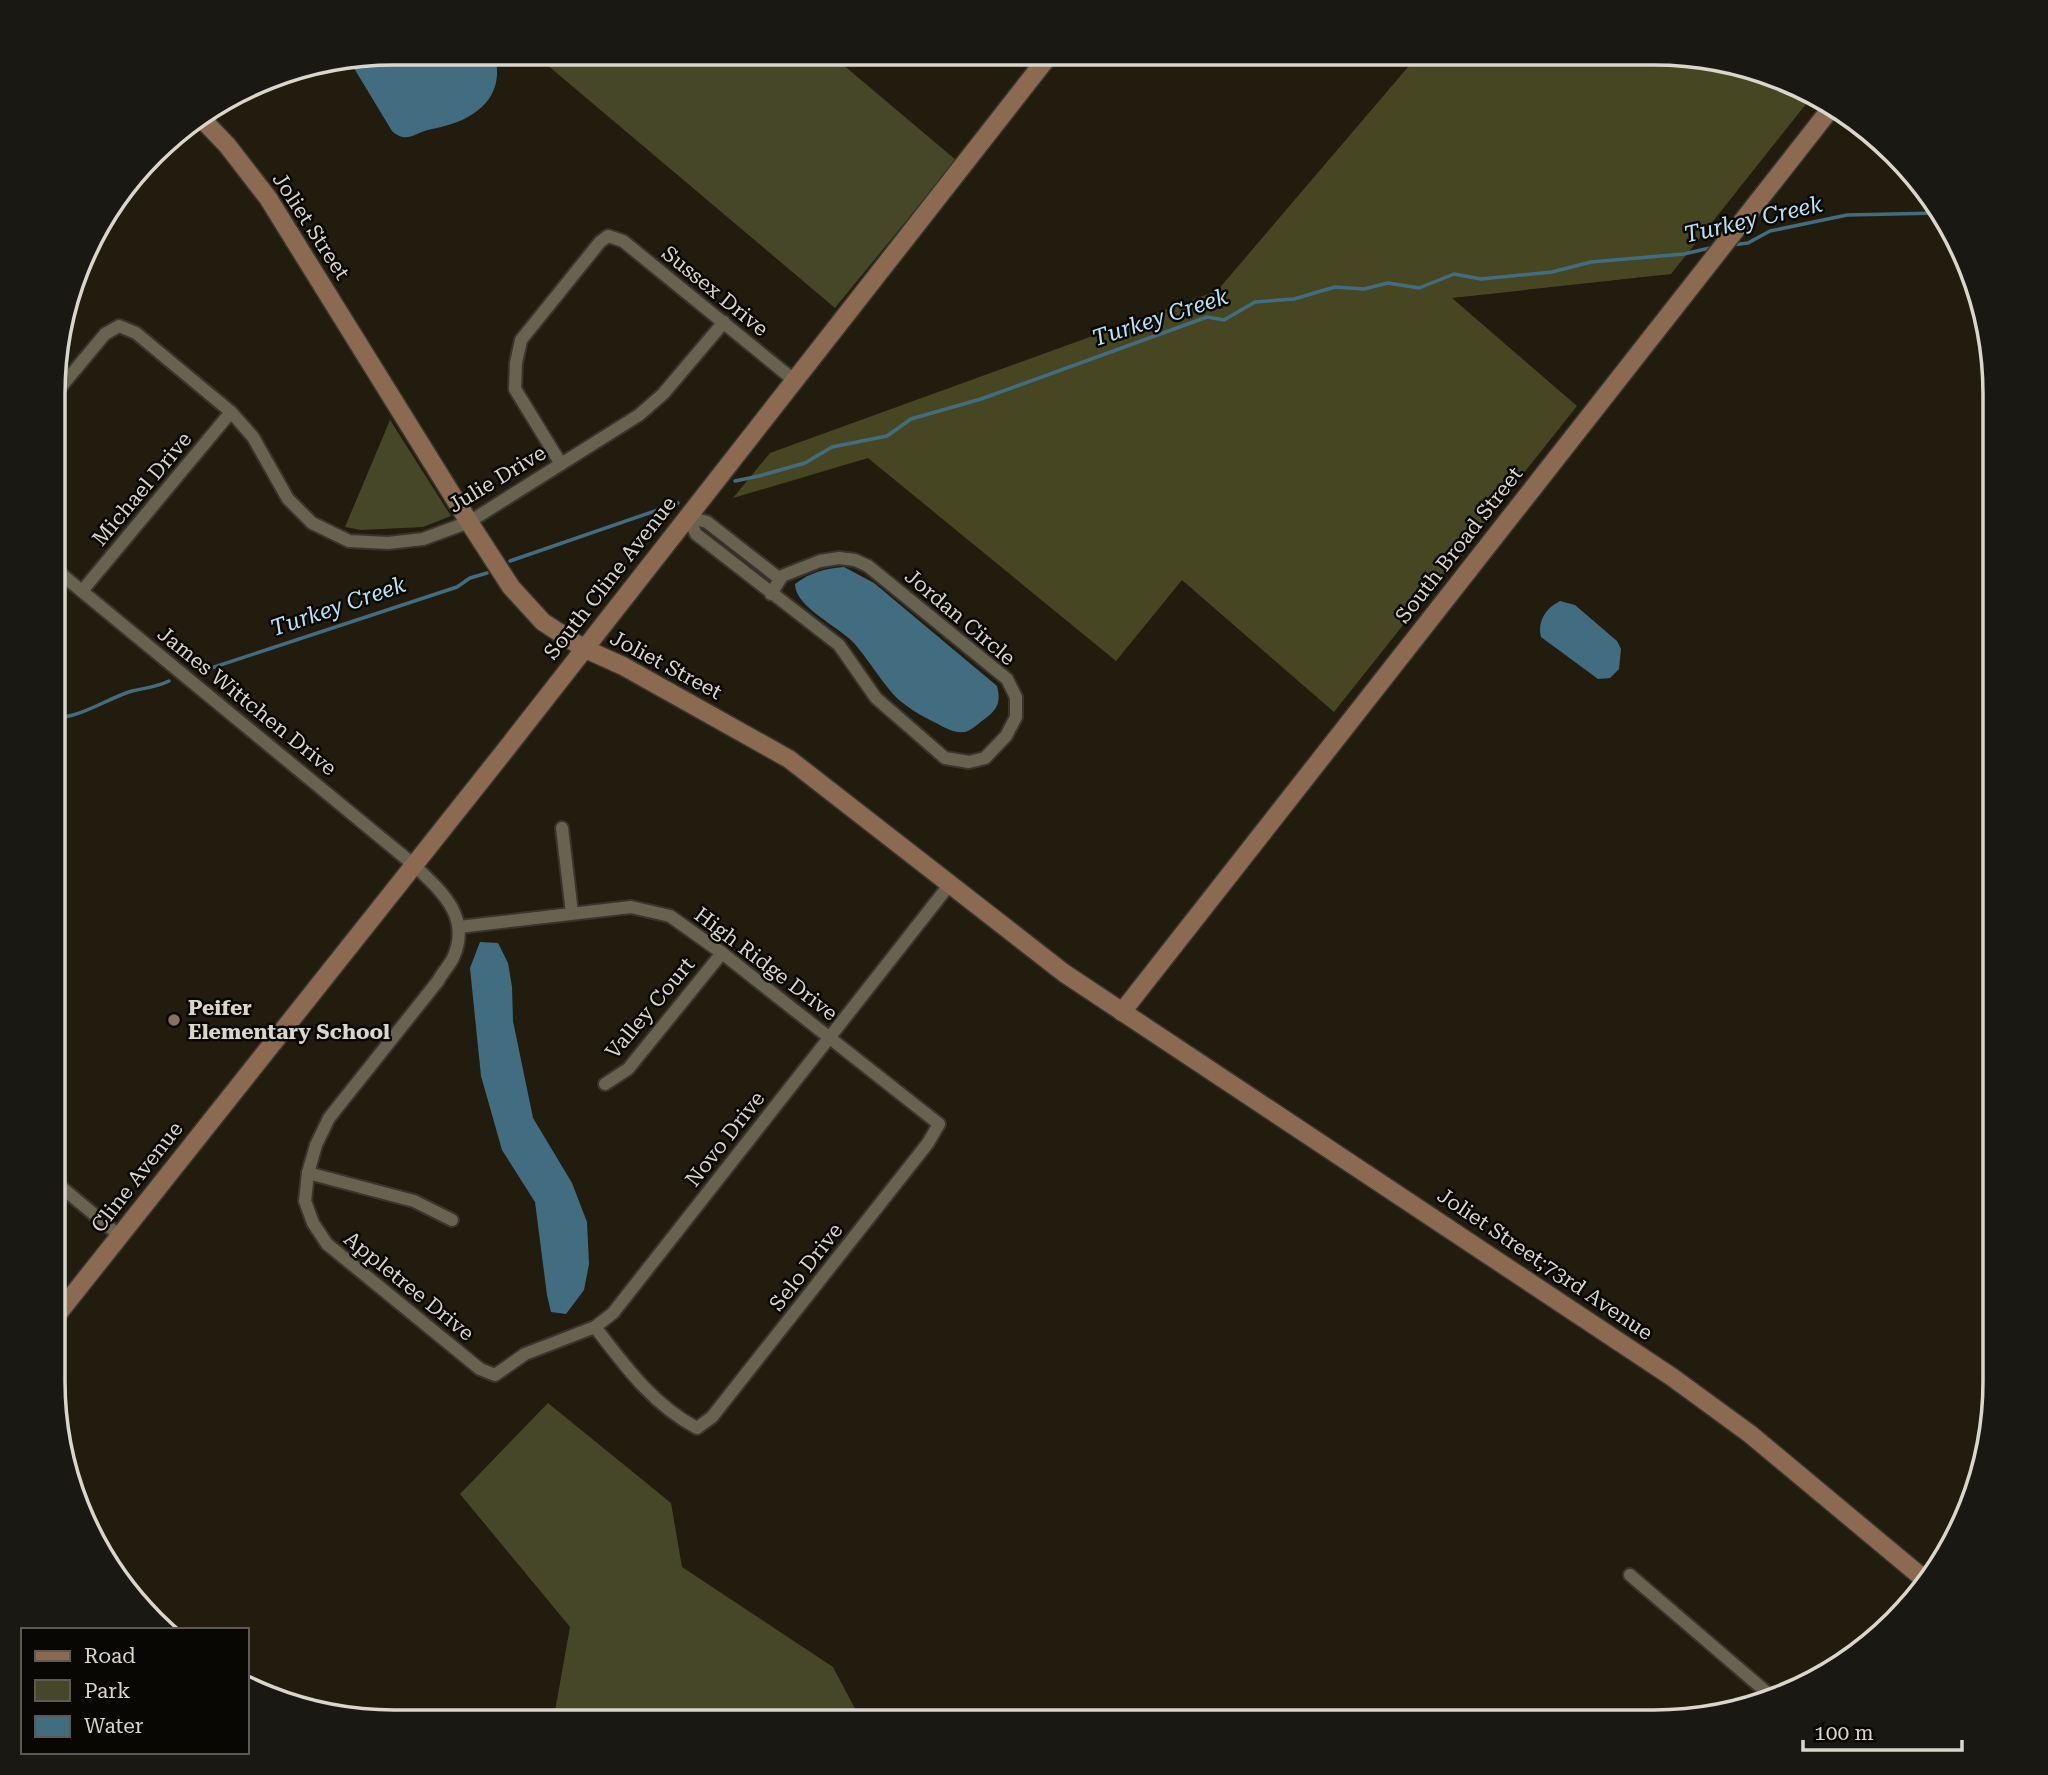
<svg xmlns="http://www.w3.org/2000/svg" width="2048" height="1775" viewBox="0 0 2048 1775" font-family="'Roboto Serif',serif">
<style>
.green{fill:#454728}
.forest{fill:#464722}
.water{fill:#426d81}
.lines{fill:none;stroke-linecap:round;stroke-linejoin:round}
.stream{stroke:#426d81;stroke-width:3.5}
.street-casing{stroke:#38352d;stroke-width:16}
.secondary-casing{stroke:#38352d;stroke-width:21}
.street{stroke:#686251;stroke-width:12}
.secondary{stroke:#8b6a51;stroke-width:18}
.education-dot{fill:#8d6e63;stroke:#090703;stroke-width:2.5}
.labels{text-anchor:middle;stroke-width:5;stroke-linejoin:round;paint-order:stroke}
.street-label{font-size:21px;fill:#d9d6cc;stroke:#090703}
.poi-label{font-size:21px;font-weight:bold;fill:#d9d6cc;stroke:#090703;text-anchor:start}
.water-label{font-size:23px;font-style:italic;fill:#b8e2f7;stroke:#090703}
.rim{fill:none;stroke:#d9d6cc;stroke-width:3.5}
</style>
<rect width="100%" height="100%" fill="#211c0e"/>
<g class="green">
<path d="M533,53H829L956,160L835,308Z"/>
<path d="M390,420L451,516L423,527L361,530L345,527Z"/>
<path d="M548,1403L671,1503L682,1567L833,1667L862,1722H553L570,1627L460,1494Z"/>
</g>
<path class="forest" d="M1420,53H1677L1805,88L1814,94L1671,274L1452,298L1577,406L1334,712L1182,580L1116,661L868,458L733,498L770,453L1217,291Z"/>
<g class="water">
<path d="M394,53H494C508,99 472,122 432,129C414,132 408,145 392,131L349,60Z"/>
<path d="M844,567L874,583L997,686C1001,701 998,709 986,718C980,722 974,728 968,731C958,735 947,729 938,724C922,716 905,707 893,694C879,678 868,659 854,643C838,626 795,607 795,584C811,572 824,569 844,567Z"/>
<path d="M1560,601L1575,605L1617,641L1621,649L1619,669L1610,678L1598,679L1541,637C1537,621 1546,608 1560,601Z"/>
<path d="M480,942L498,943L508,963L512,987L513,1021L533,1118L572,1183L587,1222L589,1264L584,1290L566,1314L551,1312L547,1295L535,1202L502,1150L481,1076L470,968Z"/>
</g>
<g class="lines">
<g class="stream">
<path d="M1732,245L1748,243L1770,231L1847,215L1939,213"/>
<path d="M735,481L759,476L805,463L832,447L887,436L911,419L981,399L1207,317L1224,320L1255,302L1294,299L1335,287L1364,289L1388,283L1419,288L1454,274L1481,279L1552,272L1591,262L1684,254L1714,247"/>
<path d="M510,561L678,503"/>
<path d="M199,672L457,587L470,578L487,573"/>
<path d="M55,718C82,717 106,699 132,691C145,688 157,687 169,681"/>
</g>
<defs>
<g id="street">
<path d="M55,394L105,334L119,326L136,333L231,412L253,437L288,499L312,523L349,541L388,543L423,539L469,522L639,415L663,394L724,322"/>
<path d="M561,464L515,389L516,363L521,340L600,242L608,236L623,241L795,381"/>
<path d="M688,517L696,534L839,645L876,698L945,758L969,762L985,758L1006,736L1016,717V697L1007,679L868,566L855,560L839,558L820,561L782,576L771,594"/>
<path d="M688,517L707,522L780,579"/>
<path d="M55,569L414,865C441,891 472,917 453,958C449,966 442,973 438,981L329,1118L316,1145L308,1173L305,1201L313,1223L327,1244L480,1369L495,1375L525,1354L595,1327L613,1313L950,884"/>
<path d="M82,591L231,412"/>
<path d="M562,828L572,913"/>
<path d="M459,927L631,907L670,916L722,953L939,1124L928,1143L712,1417L697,1428C653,1405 625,1366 595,1327"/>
<path d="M605,1084L628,1069L722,953"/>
<path d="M308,1173L414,1201L452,1220"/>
<path d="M54,1181L120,1236"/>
<path d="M1630,1575L1771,1696"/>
</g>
<g id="secondary">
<path d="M201,118L227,145L268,198L469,522L511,587L543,622L583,648L623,666L789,759L1064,973L1672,1377L1750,1434L1924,1579"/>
<path d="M1122,1012L1832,107"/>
<path d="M53,1320L507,748L1051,53"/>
</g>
</defs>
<use href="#street" class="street-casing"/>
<use href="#secondary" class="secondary-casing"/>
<use href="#street" class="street"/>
<use href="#secondary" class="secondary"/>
</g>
<circle class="education-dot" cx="174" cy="1020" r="7"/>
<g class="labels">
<g class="street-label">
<text transform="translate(311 226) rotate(57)" y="7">Joliet Street</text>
<text transform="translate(715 291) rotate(39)" y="7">Sussex Drive</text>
<text transform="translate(497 479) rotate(-31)" y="7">Julie Drive</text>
<text transform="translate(142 489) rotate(-50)" y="7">Michael Drive</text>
<text transform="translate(1459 545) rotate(-52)" y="7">South Broad Street</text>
<text transform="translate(610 578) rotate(-52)" y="7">South Cline Avenue</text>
<text transform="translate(960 617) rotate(40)" y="7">Jordan Circle</text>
<text transform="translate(666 665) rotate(28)" y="7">Joliet Street</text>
<text transform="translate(247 701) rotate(39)" y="7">James Wittchen Drive</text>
<text transform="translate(766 964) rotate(37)" y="7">High Ridge Drive</text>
<text transform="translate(650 1008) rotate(-50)" y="7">Valley Court</text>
<text transform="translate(725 1139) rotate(-52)" y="7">Novo Drive</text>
<text transform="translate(137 1177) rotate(-52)" y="7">Cline Avenue</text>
<text transform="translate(1545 1264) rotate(34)" y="7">Joliet Street;73rd Avenue</text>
<text transform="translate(806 1267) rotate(-52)" y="7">Selo Drive</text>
<text transform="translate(409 1286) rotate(39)" y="7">Appletree Drive</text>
</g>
<g class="poi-label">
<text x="188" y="1015">Peifer<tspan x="188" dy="24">Elementary School</tspan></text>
</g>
<g class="water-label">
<text transform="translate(1753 219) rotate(-13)" y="8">Turkey Creek</text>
<text transform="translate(1160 317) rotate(-18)" y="8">Turkey Creek</text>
<text transform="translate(338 606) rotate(-19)" y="8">Turkey Creek</text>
</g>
</g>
<path d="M0 0H2048V1775H0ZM394 65H1654A329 329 0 0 1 1983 394V1381A329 329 0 0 1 1654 1710H394A329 329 0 0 1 65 1381V394A329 329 0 0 1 394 65Z" fill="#1a1813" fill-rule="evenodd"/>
<path class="rim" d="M394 65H1654A329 329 0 0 1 1983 394V1381A329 329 0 0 1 1654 1710H394A329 329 0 0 1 65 1381V394A329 329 0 0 1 394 65Z"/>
<rect x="21" y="1628" width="228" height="126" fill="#090703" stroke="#5c5a53" stroke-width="2"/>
<rect x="35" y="1651" width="35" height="10" fill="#8b6a51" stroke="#5c5a53" stroke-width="2"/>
<text x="84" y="1663" font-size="21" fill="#d9d6cc">Road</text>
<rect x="35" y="1680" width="35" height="21" fill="#454728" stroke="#5c5a53" stroke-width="2"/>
<text x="84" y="1698" font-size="21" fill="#d9d6cc">Park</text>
<rect x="35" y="1716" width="35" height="21" fill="#426d81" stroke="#5c5a53" stroke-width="2"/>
<text x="84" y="1733" font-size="21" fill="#d9d6cc">Water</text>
<path d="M1803 1740v10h159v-10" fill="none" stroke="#d9d6cc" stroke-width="3.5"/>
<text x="1814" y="1740" font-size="21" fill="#d9d6cc" stroke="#090703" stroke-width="5" paint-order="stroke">100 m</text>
</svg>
